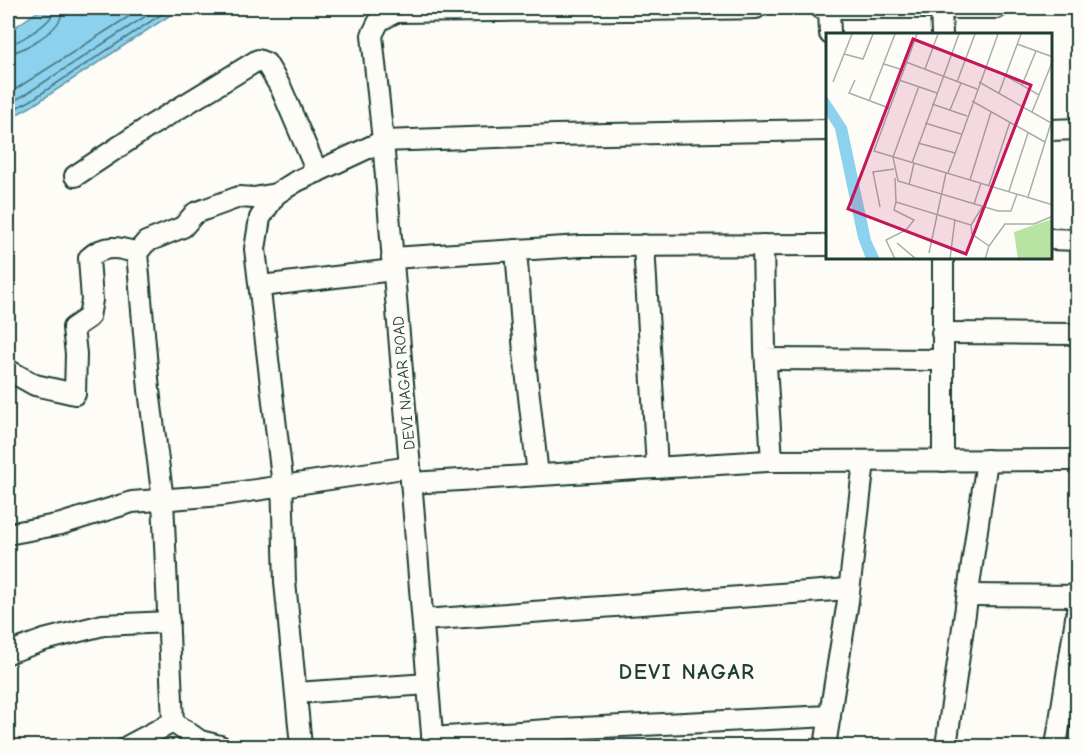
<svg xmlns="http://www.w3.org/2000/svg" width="1085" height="754" viewBox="0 0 1085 754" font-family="'Comic Neue',sans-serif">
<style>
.water{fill:#8cd1ed;stroke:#6096a3;stroke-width:1.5}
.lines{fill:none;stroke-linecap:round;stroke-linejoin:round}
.shore{stroke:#4b787e;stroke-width:1.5}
.street-casing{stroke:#1f3d34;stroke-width:24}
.street{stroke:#fdfcf7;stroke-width:20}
.labels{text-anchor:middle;stroke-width:6;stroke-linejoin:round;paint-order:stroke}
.street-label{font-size:16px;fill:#1f3d34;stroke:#fdfcf7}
.district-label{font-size:22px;font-weight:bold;letter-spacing:1.5px;fill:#1f3d34;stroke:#fdfcf7}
.inset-road{fill:none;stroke:#a4b0a9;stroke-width:1.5}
.view{fill:#c2185b;fill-opacity:0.15;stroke:#c2185b;stroke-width:3}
.inset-edge{fill:none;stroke:#1f3d34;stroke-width:3}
</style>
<rect width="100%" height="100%" fill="#fdfcf7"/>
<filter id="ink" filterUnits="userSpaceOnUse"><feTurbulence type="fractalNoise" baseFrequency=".0167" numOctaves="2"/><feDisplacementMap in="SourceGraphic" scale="12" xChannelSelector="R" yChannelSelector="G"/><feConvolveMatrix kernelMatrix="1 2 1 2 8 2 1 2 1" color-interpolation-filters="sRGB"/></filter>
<g filter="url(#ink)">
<path class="water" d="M43,8H181L32,106L8,119V32Z"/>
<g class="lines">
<g class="shore">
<path d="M8,44C17,44 45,26 51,17C54,13 53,12 54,8"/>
<path d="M8,53C20,53 53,33 59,21C62,17 62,13 63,8"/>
<path d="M8,94L142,8"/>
<path d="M8,104L26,94L158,8"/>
<path d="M8,112L30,101L171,8"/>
</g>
<defs>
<g id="street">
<path d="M821,8H997"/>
<path d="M829,8L830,34"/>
<path d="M941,8L942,34"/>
<path d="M1050,130L1078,129"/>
<path d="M75,176L150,126L258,60L266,63L281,88L317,172"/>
<path d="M1050,239L1078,240"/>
<path d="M644,245L657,468"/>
<path d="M763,245L765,349L772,461"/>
<path d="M516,250L524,353L538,475"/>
<path d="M392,258L581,246L827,245"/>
<path d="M261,286L393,270"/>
<path d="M942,333L1078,334"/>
<path d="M766,359L942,360"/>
<path d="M8,370L35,385L75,394L76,354L73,328L89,317L92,300L89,258C104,244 119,247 137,253"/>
<path d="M943,461V258"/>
<path d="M411,483L767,461L1078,460"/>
<path d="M8,534L61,524L132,502L222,495L410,467"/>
<path d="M968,595L1078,596"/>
<path d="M423,620L849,589"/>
<path d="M8,653L44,640L103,625L169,622"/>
<path d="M296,693L428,684"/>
<path d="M173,722L200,741L220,746"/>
<path d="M432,738L561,729L830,716"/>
<path d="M128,746L173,722L163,500L149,390L137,253L146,242L183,227L195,213L239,197L254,198L276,194"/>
<path d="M301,746L285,582L282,478L255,249L260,218L276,194L297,181L383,141L555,135L827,130"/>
<path d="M433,746L383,141L372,35L379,21L396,12C516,10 636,11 756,8"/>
<path d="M825,746L848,601L864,461"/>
<path d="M946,746L987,460"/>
<path d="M1056,746L1078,605"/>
</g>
</defs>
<use href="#street" class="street-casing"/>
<use href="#street" class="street"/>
</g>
</g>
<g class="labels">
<g class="street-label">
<text transform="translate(403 383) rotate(-95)" y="6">DEVI NAGAR ROAD</text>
</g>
<g class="district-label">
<text x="687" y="679">DEVI NAGAR</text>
</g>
</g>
<g transform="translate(826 33)">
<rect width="226" height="226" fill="#fdfcf7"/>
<path d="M226,186V226H192L188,199Z" fill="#b8e4a1"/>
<path d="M0,62L21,94L45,207L54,226H40L32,205L9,96L0,82Z" fill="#8cd1ed"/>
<path class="inset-road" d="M91,1L48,118L227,172M191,11L227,24M18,21L37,26L47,1M80,29L151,56M58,31L77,37M99,36L112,1M180,43L213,62L227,27M29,47L23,60L63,75M73,47L111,60M7,49L26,1M131,49L149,1M153,49L225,90L227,85M196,52L210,18M93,53L67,124L72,148L172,178H185L191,161M173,60L195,1M43,68L69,1M146,68L219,109M106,71L141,83M124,77L135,50M206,79L213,62M99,90L135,101M92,110L129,120M86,130L133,1M122,140L172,1M69,145L70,169L145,192L146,201L163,213M144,147L165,79M83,152L88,130M163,152L184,89M183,158L202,100M202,164L225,90M148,171L155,150M54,174L47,139L68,136M145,192L157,173M71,210L90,226M103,220L120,140M69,226L60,207L80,197L88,187L68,177L70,169M124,226L129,186M159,226L163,213L179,191H208L227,183"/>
<path class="view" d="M87,6L205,52L140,221L22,176Z"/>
<rect width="226" height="226" class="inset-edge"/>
</g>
<rect width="1085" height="754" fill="none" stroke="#fdfcf7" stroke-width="30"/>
<rect x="15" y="15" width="1055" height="724" fill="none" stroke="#1f3d34" stroke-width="2" filter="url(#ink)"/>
</svg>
